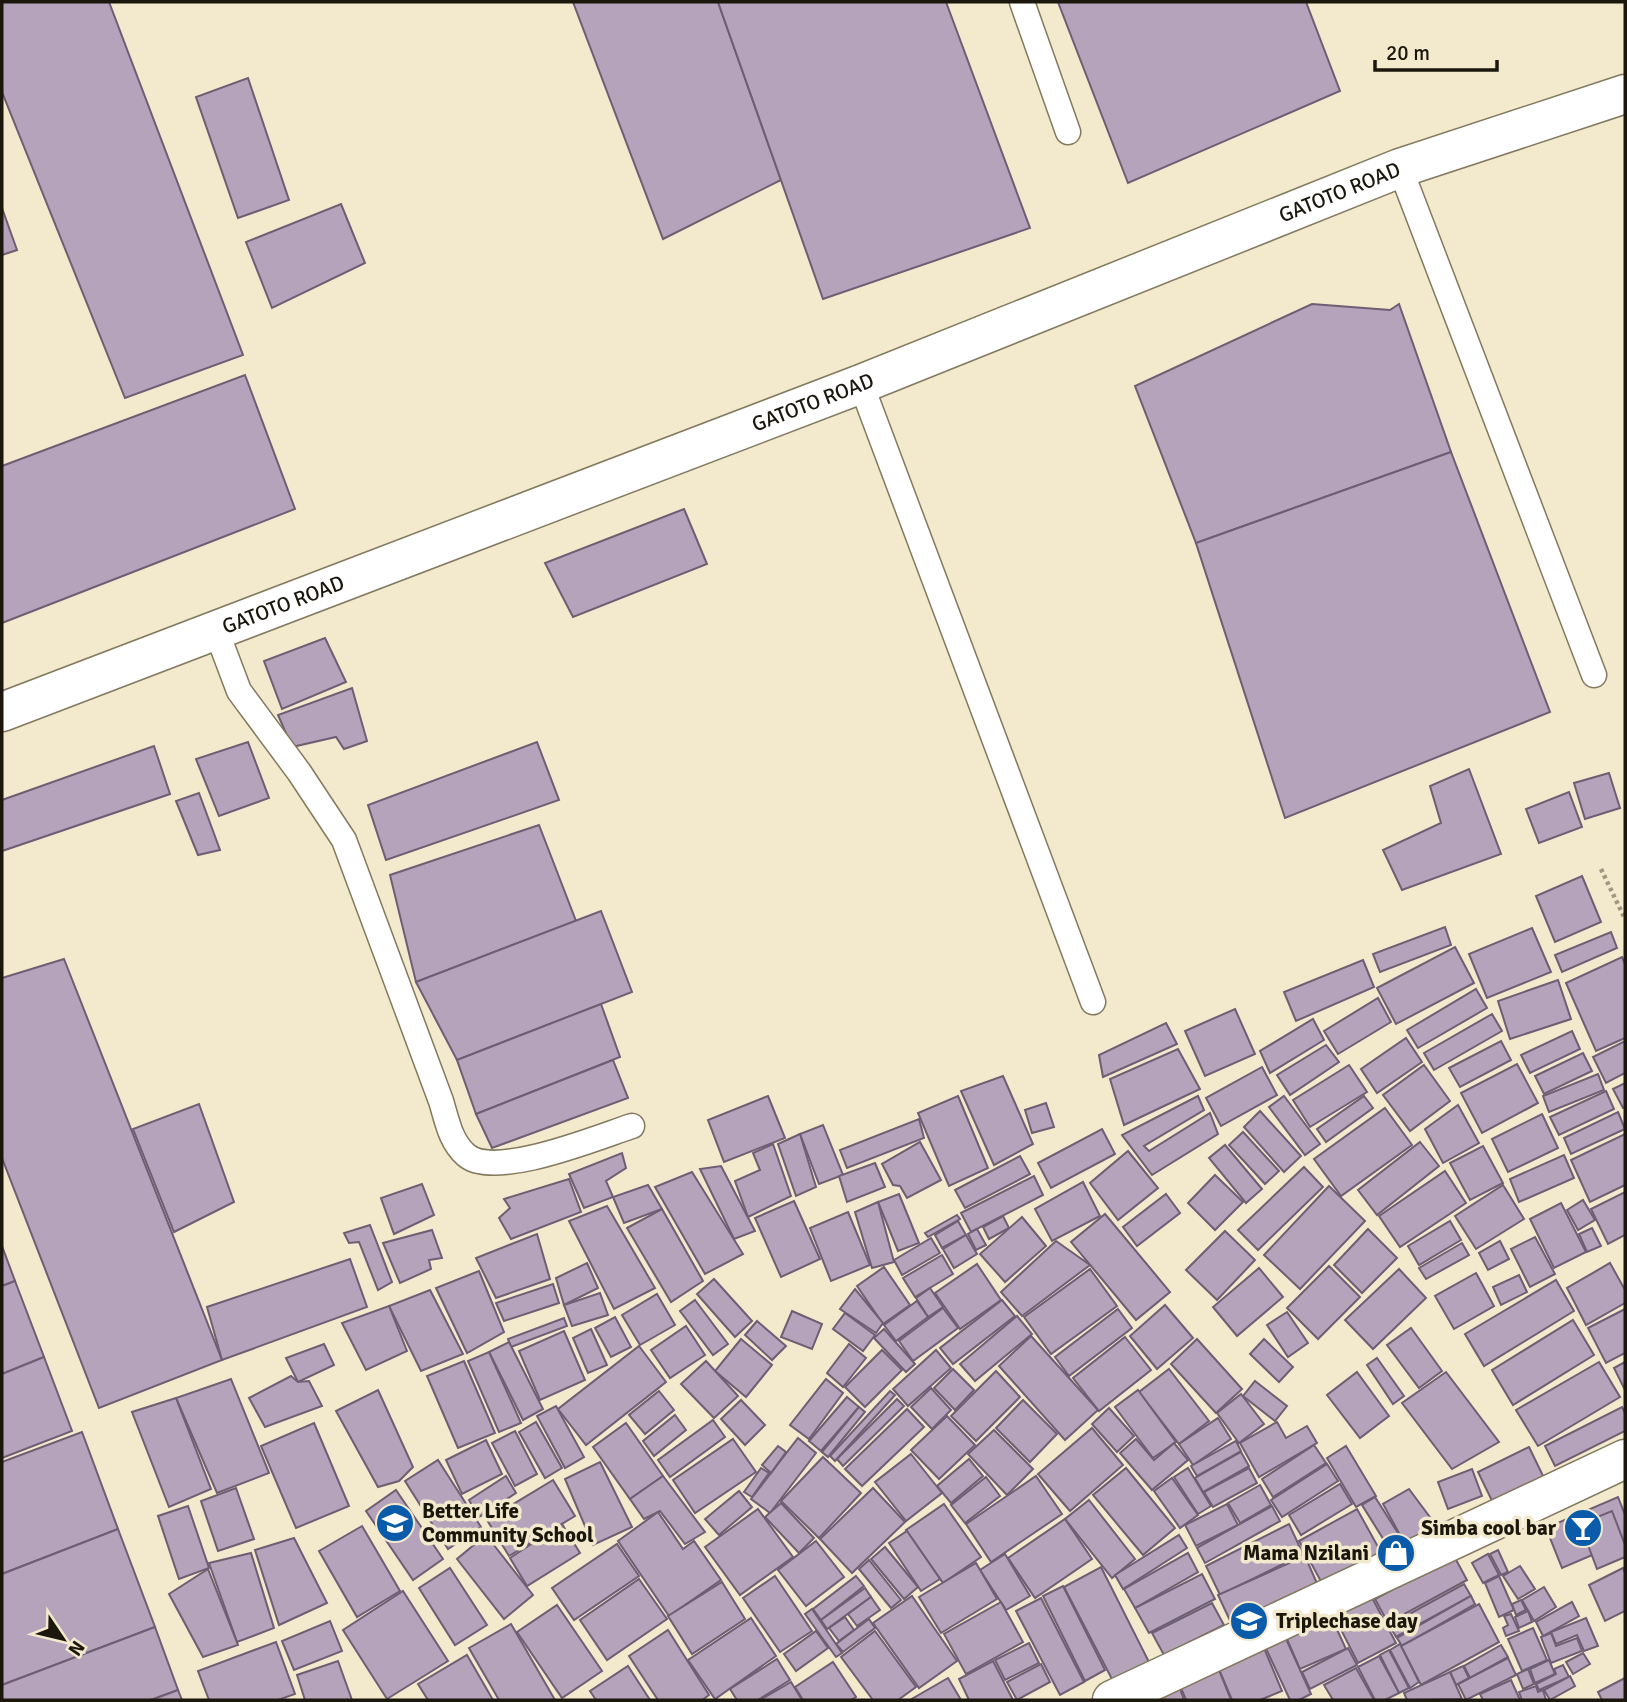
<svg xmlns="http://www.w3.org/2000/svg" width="1627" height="1702" viewBox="0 0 1627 1702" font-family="Signika,sans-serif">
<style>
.building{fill:#b4a3ba;stroke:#6e5e74;stroke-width:2}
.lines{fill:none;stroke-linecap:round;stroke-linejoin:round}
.service-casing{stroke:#82795f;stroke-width:27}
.minor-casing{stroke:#82795f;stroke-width:41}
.path{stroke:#9f9782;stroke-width:4.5;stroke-dasharray:3.5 3.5;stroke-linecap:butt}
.service{stroke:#fff;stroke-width:24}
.minor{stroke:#fff;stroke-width:38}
.labels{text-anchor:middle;stroke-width:7;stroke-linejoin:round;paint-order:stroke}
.street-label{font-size:21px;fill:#1b170d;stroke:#f3e9cd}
.poi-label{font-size:21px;font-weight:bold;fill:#1b170d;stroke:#f3e9cd;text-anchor:start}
</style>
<rect width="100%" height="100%" fill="#f3e9cd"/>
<g class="building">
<path d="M2,2H109L243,355L125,398L2,92Z"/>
<path d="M573,2H718L781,180L663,239Z"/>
<path d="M718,2H946L1030,228L823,299Z"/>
<path d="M1058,2H1306L1340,91L1128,183Z"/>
<path d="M248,78L289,200L238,218L196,97Z"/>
<path d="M341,204L365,263L272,308L246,242Z"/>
<path d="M2,208L17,250L2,255Z"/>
<path d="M1312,304L1390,310L1399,304L1451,452L1196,543L1135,386Z"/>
<path d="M245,375L295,509L2,623V466Z"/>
<path d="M1451,452L1550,712L1285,818L1196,543Z"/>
<path d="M684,509L707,564L573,617L545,563Z"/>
<path d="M325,638L346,682L282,709L264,661Z"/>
<path d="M352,688L367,741L344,749L336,737L292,747L278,715Z"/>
<path d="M248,742L269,798L219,816L196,759Z"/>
<path d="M537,742L559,800L386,860L368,805Z"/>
<path d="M154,746L170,794L2,851V800Z"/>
<path d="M1469,769L1501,854L1402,890L1383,850L1441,823L1430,786Z"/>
<path d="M1609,773L1620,808L1585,819L1574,783Z"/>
<path d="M1569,792L1582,827L1539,843L1526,809Z"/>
<path d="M199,793L220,850L198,855L176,801Z"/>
<path d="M539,825L576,921L416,982L390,875Z"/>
<path d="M1582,876L1601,922L1555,942L1536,896Z"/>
<path d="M601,911L632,992L457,1060L416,982Z"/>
<path d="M1445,927L1451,945L1380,972L1373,954Z"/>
<path d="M1532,928L1551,972L1487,998L1469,954Z"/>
<path d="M1611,932L1617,948L1562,972L1555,955Z"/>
<path d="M1455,947L1474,983L1396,1024L1377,988Z"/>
<path d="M1622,957L1625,964V1038L1596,1051L1566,983Z"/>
<path d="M64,959L222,1360L99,1408L2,1158V978Z"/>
<path d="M1363,960L1374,987L1296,1021L1284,992Z"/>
<path d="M1558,980L1571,1019L1510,1039L1498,1001Z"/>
<path d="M1476,989L1487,1008L1418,1048L1407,1030Z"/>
<path d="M1378,998L1391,1022L1338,1054L1324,1031Z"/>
<path d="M601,1004L620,1057L476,1114L457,1060Z"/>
<path d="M1235,1009L1255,1054L1205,1076L1185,1031Z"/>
<path d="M1492,1014L1502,1031L1434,1070L1424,1053Z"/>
<path d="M1313,1019L1324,1040L1270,1073L1260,1051Z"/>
<path d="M1166,1023L1177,1044L1103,1077L1099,1055Z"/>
<path d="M1572,1031L1580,1049L1530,1073L1521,1055Z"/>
<path d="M1406,1038L1422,1062L1377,1093L1361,1069Z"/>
<path d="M1501,1041L1511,1060L1460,1087L1449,1068Z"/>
<path d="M1625,1041V1073L1606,1083L1593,1057Z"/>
<path d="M1326,1045L1339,1062L1290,1095L1277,1075Z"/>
<path d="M1178,1049L1200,1089L1124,1125L1110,1079Z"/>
<path d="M1583,1053L1592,1071L1544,1094L1535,1076Z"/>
<path d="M613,1060L628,1098L492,1148L476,1114Z"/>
<path d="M1517,1064L1538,1103L1482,1133L1461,1093Z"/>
<path d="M1349,1065L1367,1092L1310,1127L1293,1100Z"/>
<path d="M1424,1065L1450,1101L1410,1131L1383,1095Z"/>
<path d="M1262,1067L1277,1095L1221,1126L1206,1098Z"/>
<path d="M1598,1074L1604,1090L1549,1112L1543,1096Z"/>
<path d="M1003,1076L1033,1144L994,1165L961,1091Z"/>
<path d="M1625,1083V1107L1623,1108L1613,1089Z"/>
<path d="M1606,1091L1614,1109L1559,1135L1550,1117Z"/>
<path d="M768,1096L785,1138L724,1162L708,1120Z"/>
<path d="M958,1096L988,1168L949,1186L918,1113Z"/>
<path d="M1198,1096L1204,1110L1144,1146L1149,1151L1210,1113L1218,1134L1152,1175L1122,1135Z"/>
<path d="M1284,1096L1320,1144L1305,1155L1269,1107Z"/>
<path d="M1364,1096L1373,1108L1326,1142L1317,1129Z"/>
<path d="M1046,1103L1054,1127L1032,1133L1025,1110Z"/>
<path d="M199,1104L234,1202L174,1232L133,1129Z"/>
<path d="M1458,1105L1479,1143L1443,1163L1425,1129Z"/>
<path d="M1385,1108L1412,1145L1341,1196L1314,1159Z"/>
<path d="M1260,1111L1301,1156L1284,1172L1244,1127Z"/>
<path d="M1618,1112L1625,1129L1571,1154L1564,1138Z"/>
<path d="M1542,1114L1558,1148L1508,1172L1492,1139Z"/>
<path d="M919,1119L924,1138L847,1168L840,1150Z"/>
<path d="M823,1125L843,1175L819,1184L800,1134Z"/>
<path d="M1102,1129L1115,1154L1051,1188L1038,1163Z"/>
<path d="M1243,1132L1279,1171L1265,1184L1229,1145Z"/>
<path d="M800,1134L816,1187L796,1196L778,1144Z"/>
<path d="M1625,1134V1185L1590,1202L1571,1160Z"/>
<path d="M920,1142L941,1180L907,1198L900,1186L893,1185L882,1164Z"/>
<path d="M1420,1142L1439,1166L1377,1215L1358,1190Z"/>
<path d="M773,1144L791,1196L748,1217L735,1181L760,1170L753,1153Z"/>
<path d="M1225,1145L1262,1189L1246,1203L1209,1158Z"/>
<path d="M1483,1146L1503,1183L1470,1200L1450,1163Z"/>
<path d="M1128,1151L1158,1188L1118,1220L1090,1183Z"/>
<path d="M622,1153L626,1168L606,1181L613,1197L584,1208L569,1174Z"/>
<path d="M1564,1155L1574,1178L1519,1202L1510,1179Z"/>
<path d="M1020,1156L1030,1174L965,1208L955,1190Z"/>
<path d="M875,1163L885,1187L847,1202L839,1176Z"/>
<path d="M721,1166L755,1231L734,1239L700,1169Z"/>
<path d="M1304,1167L1323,1187L1258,1250L1238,1230Z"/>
<path d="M1445,1171L1466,1203L1400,1247L1379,1216Z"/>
<path d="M692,1172L743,1254L705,1274L655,1187Z"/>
<path d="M1215,1175L1243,1202L1215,1230L1188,1203Z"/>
<path d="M1034,1176L1043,1195L971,1232L961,1213Z"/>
<path d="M569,1179L581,1212L511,1239L499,1218L510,1208L504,1199Z"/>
<path d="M1083,1182L1100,1216L1052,1241L1035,1209Z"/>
<path d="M422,1184L434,1215L394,1234L381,1198Z"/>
<path d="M648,1185L662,1209L624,1223L613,1197Z"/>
<path d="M1503,1185L1524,1219L1476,1249L1455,1216Z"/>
<path d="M1329,1186L1365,1221L1300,1289L1264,1255Z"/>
<path d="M1625,1192V1235L1608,1244L1591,1209Z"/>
<path d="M899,1194L919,1243L898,1251L878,1202Z"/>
<path d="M1166,1194L1180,1213L1137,1246L1123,1227Z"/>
<path d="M1583,1200L1595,1220L1578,1230L1567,1210Z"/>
<path d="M794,1201L820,1259L781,1277L755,1218Z"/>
<path d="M878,1202L894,1262L872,1268L855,1212Z"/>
<path d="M1561,1203L1586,1252L1554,1268L1530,1219Z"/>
<path d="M607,1206L655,1288L614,1309L569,1221Z"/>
<path d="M662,1209L703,1281L671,1302L627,1228Z"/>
<path d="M848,1212L870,1265L831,1281L810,1228Z"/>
<path d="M1105,1214L1170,1292L1136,1320L1071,1242Z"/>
<path d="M957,1215L960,1219L928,1237L925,1233Z"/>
<path d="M1003,1216L1009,1228L989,1239L983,1227Z"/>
<path d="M1022,1217L1046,1246L1005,1282L980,1254Z"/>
<path d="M958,1221L966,1235L942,1248L935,1235Z"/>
<path d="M1450,1221L1461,1240L1419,1265L1408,1246Z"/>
<path d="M370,1225L392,1282L378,1290L359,1242L349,1243L344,1233Z"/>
<path d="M1592,1228L1601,1246L1587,1252L1579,1234Z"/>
<path d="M977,1229L986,1245L976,1250L968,1234Z"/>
<path d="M1368,1229L1397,1258L1362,1293L1334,1265Z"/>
<path d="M432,1230L442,1258L429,1260L431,1269L400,1283L383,1243Z"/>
<path d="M1225,1231L1255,1260L1217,1300L1186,1270Z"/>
<path d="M537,1234L550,1279L496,1298L476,1258Z"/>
<path d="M966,1235L977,1254L954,1268L943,1249Z"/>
<path d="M1535,1237L1555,1274L1530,1287L1511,1249Z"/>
<path d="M931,1238L940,1253L902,1275L894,1260Z"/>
<path d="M1056,1241L1090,1265L1022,1316L1001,1292Z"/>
<path d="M1500,1241L1509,1259L1488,1270L1479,1253Z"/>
<path d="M1462,1243L1469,1255L1426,1279L1419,1268Z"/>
<path d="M2,1246L15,1281L2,1286Z"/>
<path d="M942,1255L953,1274L915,1297L903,1278Z"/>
<path d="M350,1259L367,1307L222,1360L207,1307Z"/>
<path d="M587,1263L598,1288L564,1305L556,1278Z"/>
<path d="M1610,1263L1625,1290V1303L1586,1325L1567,1288Z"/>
<path d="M977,1264L1001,1300L960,1329L935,1293Z"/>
<path d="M1329,1266L1360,1297L1318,1339L1287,1308Z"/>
<path d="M884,1267L910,1305L883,1324L857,1286Z"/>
<path d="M1259,1268L1283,1297L1237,1336L1213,1307Z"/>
<path d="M1090,1269L1117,1306L1051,1354L1024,1317Z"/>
<path d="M1399,1269L1426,1298L1373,1349L1345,1320Z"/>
<path d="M479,1271L504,1332L467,1353L436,1288Z"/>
<path d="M1476,1273L1494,1306L1454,1329L1435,1296Z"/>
<path d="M1519,1275L1527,1292L1501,1305L1493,1287Z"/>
<path d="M714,1279L752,1321L735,1337L697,1294Z"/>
<path d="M1556,1280L1574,1311L1484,1366L1465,1334Z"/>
<path d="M15,1281L44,1357L2,1374V1286Z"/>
<path d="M553,1284L559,1303L504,1321L496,1303Z"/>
<path d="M930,1288L943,1307L928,1317L916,1298Z"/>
<path d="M855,1289L883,1323L876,1333L840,1309Z"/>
<path d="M430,1290L463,1354L421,1371L389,1306Z"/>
<path d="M600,1293L608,1315L572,1326L564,1305Z"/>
<path d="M657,1294L675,1325L640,1345L622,1315Z"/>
<path d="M695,1300L728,1344L713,1355L680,1311Z"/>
<path d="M1002,1300L1015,1316L953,1364L940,1348Z"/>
<path d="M917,1301L928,1317L896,1341L884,1325Z"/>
<path d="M1165,1305L1193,1338L1157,1369L1130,1336Z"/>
<path d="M389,1306L407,1351L366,1370L342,1323Z"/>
<path d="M943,1308L958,1328L913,1361L899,1341Z"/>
<path d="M1118,1309L1132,1328L1069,1376L1055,1357Z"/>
<path d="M1625,1309V1353L1606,1363L1588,1328Z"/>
<path d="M792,1311L822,1324L812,1349L781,1337Z"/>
<path d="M1287,1312L1308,1343L1288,1357L1267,1325Z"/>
<path d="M845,1313L875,1335L863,1351L833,1329Z"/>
<path d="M1017,1316L1032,1334L975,1381L960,1364Z"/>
<path d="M615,1317L631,1347L611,1357L595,1328Z"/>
<path d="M564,1318L567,1326L511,1347L508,1339Z"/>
<path d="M1573,1320L1594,1355L1513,1405L1492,1370Z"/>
<path d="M757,1321L786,1346L772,1360L745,1335Z"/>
<path d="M686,1326L705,1355L670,1378L651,1350Z"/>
<path d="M1411,1328L1442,1371L1419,1388L1387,1345Z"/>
<path d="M591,1329L607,1365L588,1373L573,1338Z"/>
<path d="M884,1329L915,1364L906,1372L874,1338Z"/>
<path d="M564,1331L585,1380L540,1400L519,1351Z"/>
<path d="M1031,1336L1098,1410L1065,1440L999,1366Z"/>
<path d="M1125,1337L1151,1370L1099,1411L1073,1378Z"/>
<path d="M741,1339L772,1365L746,1397L715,1371Z"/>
<path d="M1197,1339L1242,1389L1216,1413L1171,1364Z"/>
<path d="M1264,1339L1293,1367L1279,1382L1250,1354Z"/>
<path d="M509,1342L543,1409L523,1420L489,1352Z"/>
<path d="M324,1344L334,1365L298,1382L286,1358Z"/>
<path d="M849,1344L866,1358L843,1387L827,1373Z"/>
<path d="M639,1346L666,1382L586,1445L558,1409Z"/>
<path d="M882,1350L902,1370L865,1407L845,1387Z"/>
<path d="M936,1350L951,1368L908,1406L893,1389Z"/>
<path d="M489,1352L521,1423L499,1432L468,1361Z"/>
<path d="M44,1357L72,1431L2,1458V1374Z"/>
<path d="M1377,1358L1404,1396L1393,1404L1367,1365Z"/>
<path d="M464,1361L495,1433L458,1448L427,1376Z"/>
<path d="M706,1361L738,1396L714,1418L681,1384Z"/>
<path d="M1599,1362L1620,1397L1538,1446L1516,1410Z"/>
<path d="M1625,1362V1390L1614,1368Z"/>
<path d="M953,1369L974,1390L955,1410L934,1388Z"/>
<path d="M1169,1369L1209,1421L1179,1444L1139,1392Z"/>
<path d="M996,1371L1020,1397L976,1441L951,1416Z"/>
<path d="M1357,1372L1389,1416L1360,1438L1327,1395Z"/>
<path d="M1446,1372L1499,1442L1452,1469L1402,1403Z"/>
<path d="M291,1376L298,1382L309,1381L322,1406L265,1427L249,1398Z"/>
<path d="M231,1379L269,1473L217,1493L176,1398Z"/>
<path d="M826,1379L843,1393L809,1439L790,1425Z"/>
<path d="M1255,1381L1287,1406L1275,1421L1243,1396Z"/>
<path d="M931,1388L951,1410L932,1429L911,1407Z"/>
<path d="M378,1390L413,1467L399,1481L378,1487L336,1411Z"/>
<path d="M1138,1390L1176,1442L1153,1458L1115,1407Z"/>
<path d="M659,1391L674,1410L645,1434L629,1415Z"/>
<path d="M890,1391L895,1395L835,1461L830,1456Z"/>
<path d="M1241,1394L1264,1424L1239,1443L1217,1413Z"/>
<path d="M847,1397L859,1407L821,1451L809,1441Z"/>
<path d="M176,1398L211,1489L169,1507L132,1412Z"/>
<path d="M897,1399L904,1406L843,1466L837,1459Z"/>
<path d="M741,1400L765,1425L745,1445L721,1419Z"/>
<path d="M1023,1400L1057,1434L1030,1462L996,1428Z"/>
<path d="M556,1406L584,1457L565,1468L537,1416Z"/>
<path d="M859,1407L865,1412L828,1457L822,1452Z"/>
<path d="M1622,1407L1625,1413V1431L1555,1466L1545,1446Z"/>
<path d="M1109,1408L1134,1436L1117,1452L1092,1424Z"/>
<path d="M907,1409L924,1427L862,1486L845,1469Z"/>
<path d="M675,1415L686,1430L654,1456L643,1441Z"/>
<path d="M947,1416L975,1445L939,1479L911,1450Z"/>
<path d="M1218,1418L1231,1439L1193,1465L1179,1444Z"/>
<path d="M713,1420L725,1437L670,1477L658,1460Z"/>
<path d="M536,1422L562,1468L545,1478L519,1432Z"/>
<path d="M1277,1422L1286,1438L1307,1426L1317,1443L1259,1477L1240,1443Z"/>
<path d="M314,1423L349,1506L296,1528L261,1446Z"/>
<path d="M626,1423L663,1476L630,1499L593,1447Z"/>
<path d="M1092,1428L1123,1465L1070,1511L1038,1474Z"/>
<path d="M994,1430L1033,1469L1007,1495L968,1454Z"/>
<path d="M515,1431L537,1474L515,1486L492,1443Z"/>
<path d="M82,1432L118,1529L2,1574V1462Z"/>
<path d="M798,1438L816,1453L770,1513L751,1499Z"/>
<path d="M733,1439L756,1472L695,1513L673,1480Z"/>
<path d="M1136,1439L1154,1460L1174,1443L1188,1460L1152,1490L1120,1453Z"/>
<path d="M486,1440L502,1474L462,1494L446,1460Z"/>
<path d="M1236,1441L1241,1451L1197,1476L1191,1466Z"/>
<path d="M1314,1445L1326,1463L1273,1497L1262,1479Z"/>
<path d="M778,1446L786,1452L771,1473L762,1465Z"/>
<path d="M1346,1446L1376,1496L1356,1507L1327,1458Z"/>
<path d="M1529,1447L1546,1482L1495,1507L1478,1472Z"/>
<path d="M1241,1452L1249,1466L1203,1492L1195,1478Z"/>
<path d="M911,1454L942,1493L906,1521L875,1482Z"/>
<path d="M823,1457L861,1493L819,1538L781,1501Z"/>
<path d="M969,1459L983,1476L951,1503L937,1486Z"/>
<path d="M438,1460L481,1527L448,1549L405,1481Z"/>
<path d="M600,1462L632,1527L593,1545L565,1479Z"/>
<path d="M1327,1464L1338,1481L1282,1517L1271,1500Z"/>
<path d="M761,1468L769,1473L752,1497L744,1492Z"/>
<path d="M1126,1468L1175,1528L1143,1555L1093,1495Z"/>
<path d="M1188,1468L1211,1506L1198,1514L1174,1477Z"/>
<path d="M1249,1468L1257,1483L1213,1507L1204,1492Z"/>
<path d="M1472,1469L1482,1496L1448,1509L1438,1482Z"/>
<path d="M506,1476L516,1493L479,1517L469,1500Z"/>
<path d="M663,1476L705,1532L685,1544L660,1511L644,1519L630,1499Z"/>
<path d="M1036,1476L1062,1514L991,1562L966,1524Z"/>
<path d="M986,1477L1000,1496L965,1523L951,1505Z"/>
<path d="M1172,1478L1198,1515L1180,1528L1154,1491Z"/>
<path d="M553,1480L575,1516L509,1556L487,1520Z"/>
<path d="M1340,1484L1352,1504L1301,1535L1289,1515Z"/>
<path d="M1260,1485L1271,1505L1240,1523L1228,1503Z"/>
<path d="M236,1488L254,1539L218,1551L201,1501Z"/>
<path d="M873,1488L905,1522L852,1573L820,1539Z"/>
<path d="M1409,1489L1438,1528L1405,1544L1383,1504Z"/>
<path d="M396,1490L443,1559L413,1580L366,1511Z"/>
<path d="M739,1491L752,1507L719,1535L705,1519Z"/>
<path d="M1375,1497L1405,1544L1392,1553L1362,1505Z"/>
<path d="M1618,1497L1625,1515V1541L1562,1568L1546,1528Z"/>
<path d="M1089,1500L1135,1559L1112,1578L1065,1519Z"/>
<path d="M781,1503L814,1538L799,1553L765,1517Z"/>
<path d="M944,1504L981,1557L943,1583L906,1530Z"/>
<path d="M1227,1504L1238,1525L1196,1546L1185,1525Z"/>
<path d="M188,1506L209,1568L179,1579L158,1516Z"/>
<path d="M1272,1506L1280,1521L1205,1563L1197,1548Z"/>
<path d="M758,1509L793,1557L740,1595L705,1547Z"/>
<path d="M1357,1509L1382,1554L1324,1587L1299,1541Z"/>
<path d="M1612,1511L1625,1545V1557L1597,1569L1580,1524Z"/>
<path d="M658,1512L683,1549L694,1541L721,1580L669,1616L618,1541Z"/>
<path d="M1065,1519L1092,1559L1035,1598L1008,1558Z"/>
<path d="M562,1524L580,1553L527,1586L510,1558Z"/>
<path d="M1289,1524L1303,1554L1220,1595L1206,1566Z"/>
<path d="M362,1526L400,1591L357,1617L319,1551Z"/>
<path d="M118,1529L155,1627L2,1685V1574Z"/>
<path d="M907,1531L940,1579L921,1591L889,1543Z"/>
<path d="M486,1535L533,1595L504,1619L457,1559Z"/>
<path d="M1179,1535L1187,1548L1123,1589L1115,1575Z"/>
<path d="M294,1538L327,1603L279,1625L255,1550Z"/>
<path d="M816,1541L844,1577L806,1606L778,1570Z"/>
<path d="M617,1544L639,1576L574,1620L552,1588Z"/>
<path d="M885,1547L918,1587L904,1599L871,1559Z"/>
<path d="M1498,1550L1508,1572L1501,1575L1490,1554Z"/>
<path d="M251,1553L274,1628L237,1642L209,1563Z"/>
<path d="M1188,1553L1198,1572L1135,1608L1124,1589Z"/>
<path d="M1005,1554L1030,1596L1006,1610L980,1570Z"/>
<path d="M1488,1554L1499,1575L1483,1583L1472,1563Z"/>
<path d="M1305,1556L1319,1588L1233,1627L1218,1595Z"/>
<path d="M1454,1556L1467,1580L1388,1623L1375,1599Z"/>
<path d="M869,1560L901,1600L891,1608L859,1569Z"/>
<path d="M976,1563L997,1599L941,1633L919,1597Z"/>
<path d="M1520,1566L1535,1589L1518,1599L1503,1576Z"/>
<path d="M1101,1567L1151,1666L1115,1685L1064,1587Z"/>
<path d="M450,1568L487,1625L455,1645L419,1588Z"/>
<path d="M1623,1568L1625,1573V1611L1605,1621L1589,1585Z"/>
<path d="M208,1569L238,1645L203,1657L169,1594Z"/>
<path d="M1202,1574L1215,1599L1149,1633L1135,1608Z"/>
<path d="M775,1576L812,1631L780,1652L743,1598Z"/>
<path d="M856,1576L864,1586L821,1620L813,1609Z"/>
<path d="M1499,1576L1514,1610L1499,1617L1485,1583Z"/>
<path d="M639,1579L667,1619L607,1660L580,1620Z"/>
<path d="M722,1582L745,1619L692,1654L668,1616Z"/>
<path d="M1464,1584L1471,1596L1396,1637L1389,1625Z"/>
<path d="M1063,1586L1105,1670L1085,1681L1043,1596Z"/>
<path d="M1544,1587L1556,1607L1534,1621L1522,1600Z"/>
<path d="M865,1588L871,1597L827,1629L821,1620Z"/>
<path d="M1368,1590L1396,1643L1358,1663L1331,1610Z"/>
<path d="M403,1591L448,1661L387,1699L343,1630Z"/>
<path d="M912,1596L957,1661L919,1688L873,1623Z"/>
<path d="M1471,1596L1475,1604L1402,1646L1397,1638Z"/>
<path d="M871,1597L880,1610L857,1626L848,1614Z"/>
<path d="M1041,1598L1084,1682L1060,1695L1016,1611Z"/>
<path d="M1521,1600L1526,1610L1516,1615L1512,1604Z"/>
<path d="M1001,1602L1023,1642L966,1674L944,1634Z"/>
<path d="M1572,1602L1579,1616L1543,1636L1536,1622Z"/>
<path d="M1212,1603L1224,1625L1164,1655L1152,1633Z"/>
<path d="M1479,1604L1499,1642L1421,1685L1401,1646Z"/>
<path d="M557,1605L602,1671L562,1698L517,1632Z"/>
<path d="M812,1609L842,1653L836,1657L805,1614Z"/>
<path d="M1328,1610L1346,1649L1300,1669L1283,1630Z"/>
<path d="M1528,1611L1532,1622L1519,1628L1515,1617Z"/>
<path d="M1511,1614L1519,1631L1506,1636L1503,1628L1508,1625L1504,1616Z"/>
<path d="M845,1617L854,1630L839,1641L829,1628Z"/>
<path d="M751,1618L776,1656L715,1699L688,1660Z"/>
<path d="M1586,1618L1598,1646L1584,1651L1577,1635L1556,1644L1551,1632Z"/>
<path d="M869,1619L875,1628L843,1652L836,1644Z"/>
<path d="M330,1621L342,1651L294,1670L282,1641Z"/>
<path d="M511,1624L555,1700H499L469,1648Z"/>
<path d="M155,1627L178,1690L151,1700H2V1685Z"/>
<path d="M1533,1628L1547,1660L1522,1671L1508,1639Z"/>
<path d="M668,1630L709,1695L702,1700H658L629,1656Z"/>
<path d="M1282,1630L1311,1694L1299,1700H1290L1262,1640Z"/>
<path d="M816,1631L828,1648L796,1671L784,1654Z"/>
<path d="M875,1631L916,1687L898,1700H873L841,1657Z"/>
<path d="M1551,1633L1556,1646L1577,1638L1582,1651L1551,1663L1541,1637Z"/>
<path d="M276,1642L295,1694L278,1700H209L198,1671Z"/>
<path d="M1029,1643L1039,1663L1005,1680L995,1660Z"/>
<path d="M1400,1644L1419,1682L1410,1688L1390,1650Z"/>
<path d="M1501,1645L1508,1657L1470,1678L1464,1666Z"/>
<path d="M1264,1648L1282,1691L1260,1700H1232L1218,1667Z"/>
<path d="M1348,1648L1357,1665L1310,1689L1302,1672Z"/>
<path d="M1389,1650L1409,1688L1399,1693L1380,1655Z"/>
<path d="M1583,1653L1590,1664L1573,1674L1566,1662Z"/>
<path d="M467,1655L493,1700H428L418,1684Z"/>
<path d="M1379,1656L1399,1693L1385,1700H1375L1358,1667Z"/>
<path d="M1508,1658L1516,1675L1466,1700L1458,1684Z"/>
<path d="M777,1659L790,1680L758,1700H737L730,1689Z"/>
<path d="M1215,1660L1231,1700H1186L1176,1676Z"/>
<path d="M1549,1660L1555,1674L1535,1683L1530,1669Z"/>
<path d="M338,1661L352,1700H305L297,1675Z"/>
<path d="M993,1661L1013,1700H969L959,1679Z"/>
<path d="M833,1662L856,1697L851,1700H803L795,1687Z"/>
<path d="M1041,1664L1050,1682L1017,1700L1007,1682Z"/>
<path d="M1563,1665L1569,1677L1539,1690L1536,1684L1556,1674L1554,1669Z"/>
<path d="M628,1666L650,1700H596L590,1691Z"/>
<path d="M1463,1666L1469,1678L1456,1685L1450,1672Z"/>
<path d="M1356,1668L1374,1700H1333L1324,1685Z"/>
<path d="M1528,1669L1534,1684L1523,1689L1517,1674Z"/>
<path d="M1450,1672L1462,1699L1407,1700L1404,1693Z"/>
<path d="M1175,1675L1184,1700H1128Z"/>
<path d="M1570,1676L1575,1686L1550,1700L1544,1690Z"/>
<path d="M948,1678L961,1700H910Z"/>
<path d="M1625,1678V1700H1602L1598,1692Z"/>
<path d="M1511,1680L1520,1700H1483L1480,1694Z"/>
<path d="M791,1682L802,1700H760Z"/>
<path d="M1536,1686L1538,1692L1543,1690L1546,1700H1522L1519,1692Z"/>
<path d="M178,1690L182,1700H151Z"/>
</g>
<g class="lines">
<defs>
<g id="service">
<path d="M1022,2L1068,132"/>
<path d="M1400,168L1594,675"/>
<path d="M861,384L1093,1002"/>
<path d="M216,630L239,691L299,772L344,840L441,1101C447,1120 450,1141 466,1155C494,1180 598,1137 632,1126"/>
</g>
<g id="minor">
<path id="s1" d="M2,712L861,384L1400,168L1625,94"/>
<path d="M1112,1700L1625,1459"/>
</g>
</defs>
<use href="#service" class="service-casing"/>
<use href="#minor" class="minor-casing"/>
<path class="path" d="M1601,869L1625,919"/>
<use href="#service" class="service"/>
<use href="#minor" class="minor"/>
</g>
<defs>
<symbol id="school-disc" viewBox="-11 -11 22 22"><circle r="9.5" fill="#0a5caa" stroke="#f3e9cd"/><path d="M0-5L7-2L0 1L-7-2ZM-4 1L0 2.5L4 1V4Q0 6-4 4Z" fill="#fff"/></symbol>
<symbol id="bar-disc" viewBox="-11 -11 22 22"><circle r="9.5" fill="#0a5caa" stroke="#f3e9cd"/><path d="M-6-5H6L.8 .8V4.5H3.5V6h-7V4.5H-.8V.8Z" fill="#fff"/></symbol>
<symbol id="shop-disc" viewBox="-11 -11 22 22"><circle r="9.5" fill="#0a5caa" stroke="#f3e9cd"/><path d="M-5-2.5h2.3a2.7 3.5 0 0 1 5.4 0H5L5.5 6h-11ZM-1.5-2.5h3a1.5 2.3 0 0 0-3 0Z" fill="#fff"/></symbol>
</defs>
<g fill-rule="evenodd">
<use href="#school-disc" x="373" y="1501" width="44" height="44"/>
<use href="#bar-disc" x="1561" y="1506" width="44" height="44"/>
<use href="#shop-disc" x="1374" y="1531" width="44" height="44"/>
<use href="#school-disc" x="1227" y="1599" width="44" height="44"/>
</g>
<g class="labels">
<g class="street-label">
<text dy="7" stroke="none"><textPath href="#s1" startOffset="1435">GATOTO ROAD</textPath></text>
<text dy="7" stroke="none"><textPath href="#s1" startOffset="868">GATOTO ROAD</textPath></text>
<text dy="7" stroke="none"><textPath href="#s1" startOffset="301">GATOTO ROAD</textPath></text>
</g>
<g class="poi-label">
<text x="422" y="1518">Better Life<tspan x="422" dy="24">Community School</tspan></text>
<text x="1556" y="1535" text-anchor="end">Simba cool bar</text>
<text x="1369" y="1560" text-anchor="end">Mama Nzilani</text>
<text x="1276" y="1628">Triplechase day</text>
</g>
</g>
<rect width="1627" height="1702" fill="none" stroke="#1b170d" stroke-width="7"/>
<g transform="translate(63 1639) rotate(125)" stroke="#f3e9cd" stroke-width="5" paint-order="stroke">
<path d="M0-5L12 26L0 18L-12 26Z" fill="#1b170d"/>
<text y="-10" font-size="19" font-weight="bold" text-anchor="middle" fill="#1b170d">N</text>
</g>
<path d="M1375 60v10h122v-10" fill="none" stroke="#1b170d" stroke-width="3.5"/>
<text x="1386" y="60" font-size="21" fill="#1b170d" stroke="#f3e9cd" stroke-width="5" paint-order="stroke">20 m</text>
</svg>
